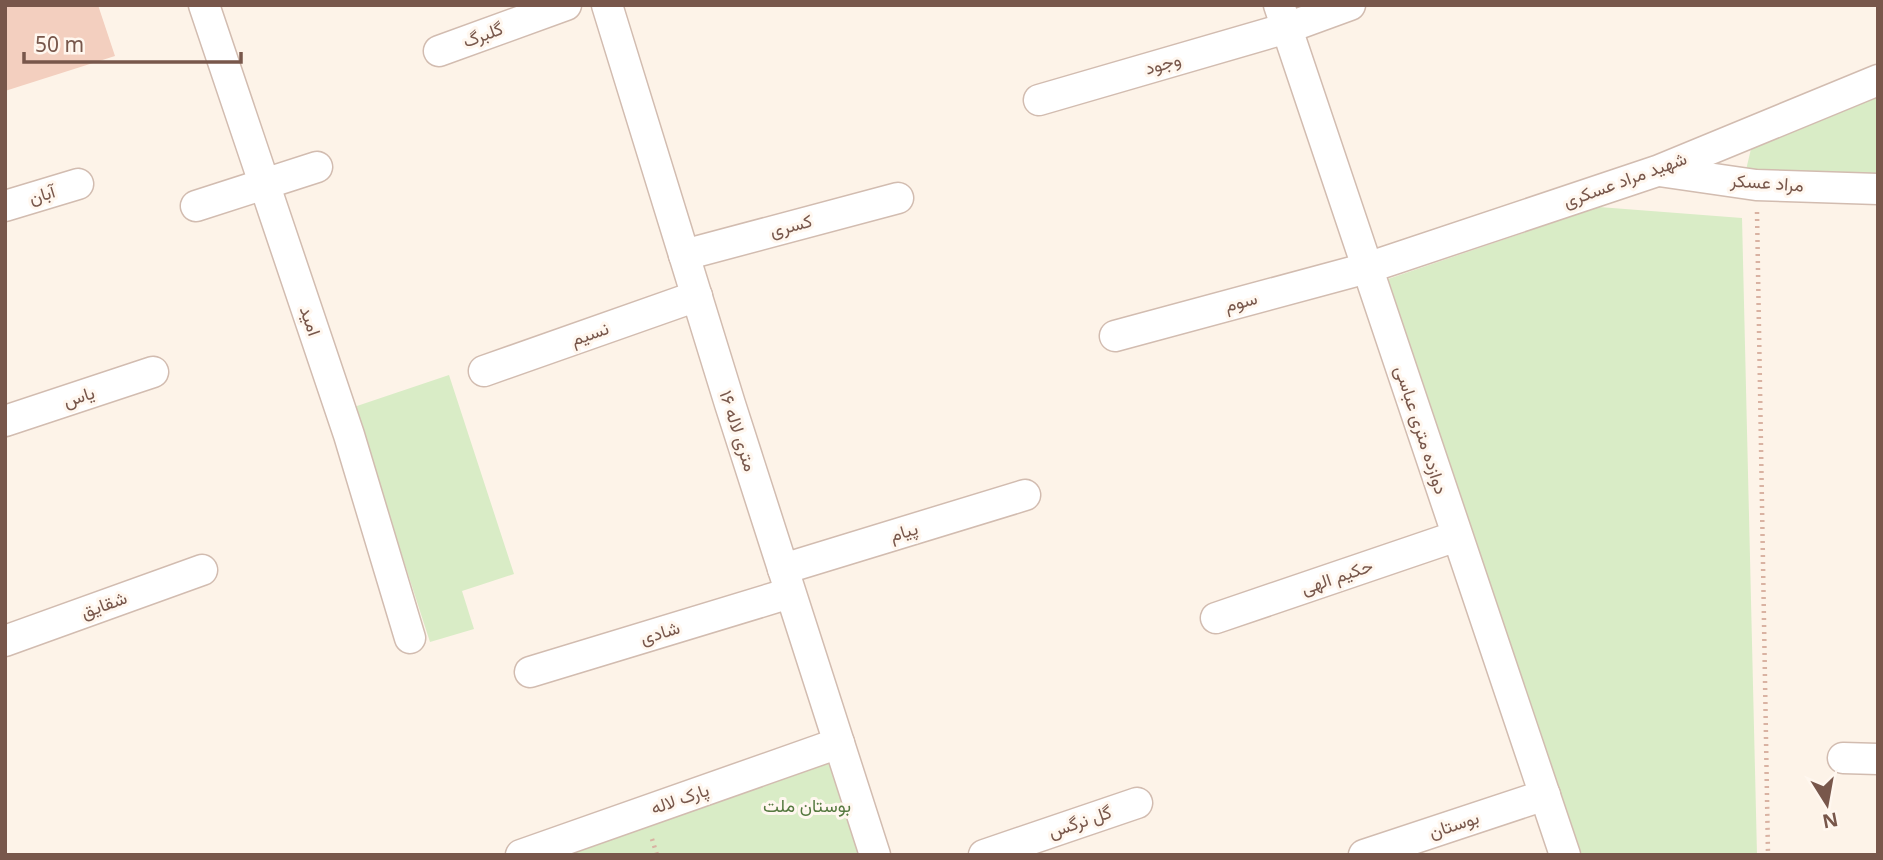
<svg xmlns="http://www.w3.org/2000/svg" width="1883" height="860" viewBox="0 0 1883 860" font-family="'Noto Sans',Vazirmatn,sans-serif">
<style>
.green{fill:#d9ecc6}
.building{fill:#f3cfbf}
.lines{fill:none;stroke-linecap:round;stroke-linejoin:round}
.minor-casing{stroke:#d2bcb0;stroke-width:33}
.path{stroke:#d9b2a2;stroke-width:4.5;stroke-dasharray:2 5;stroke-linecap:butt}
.minor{stroke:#fff;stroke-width:30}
.labels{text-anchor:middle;stroke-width:6;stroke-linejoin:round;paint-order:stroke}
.street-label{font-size:18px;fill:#78574b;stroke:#fff7ef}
.park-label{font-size:18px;fill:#567940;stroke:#fff7ef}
</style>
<rect width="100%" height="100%" fill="#fdf3e8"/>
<g class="green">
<path d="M1878,91V178L1745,174L1751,149Z"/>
<path d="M1599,207L1742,218L1757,855H1578L1388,279Z"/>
<path d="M449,375L514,574L462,591L474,629L430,642L354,407Z"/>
<path d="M839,743L875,855H521Z"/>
</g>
<path class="building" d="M5,5H98L115,56L5,91Z"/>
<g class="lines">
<defs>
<g id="minor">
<path d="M204,5L349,435L410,638"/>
<path d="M607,5L730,404L875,855"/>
<path d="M1279,5L1565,855"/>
<path d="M439,51L566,5"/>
<path d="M1039,100L1287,28L1350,5"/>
<path d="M1659,171L1756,185L1878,189"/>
<path d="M5,206L78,184"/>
<path d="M196,206L317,167"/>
<path d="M684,255L898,198"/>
<path d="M1115,336L1367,268L1657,171L1878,80"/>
<path d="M484,371L697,296"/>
<path d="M5,421L153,372"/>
<path d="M783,569L1025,495"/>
<path d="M1216,618L1457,536"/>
<path d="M5,641L202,570"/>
<path d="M530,672L790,593"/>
<path d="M1843,758L1878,759"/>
<path d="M521,855L839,743"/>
<path d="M984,855L1137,803"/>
<path d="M1364,855L1545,795"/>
</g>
</defs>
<use href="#minor" class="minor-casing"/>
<g class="path">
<path d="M1757,212L1768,855"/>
<path d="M652,839L657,855"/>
</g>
<use href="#minor" class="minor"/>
</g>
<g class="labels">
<g class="street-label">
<text transform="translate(483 35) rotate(-20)" y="6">گلبرگ</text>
<text transform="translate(1163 64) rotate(-16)" y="6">وجود</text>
<text transform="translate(1625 180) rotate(-20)" y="6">شهید مراد عسکری</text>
<text transform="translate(1767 183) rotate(4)" y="6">مراد عسکر</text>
<text transform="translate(42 195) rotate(-17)" y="6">آبان</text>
<text transform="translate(791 226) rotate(-15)" y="6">کسری</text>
<text transform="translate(1241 302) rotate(-15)" y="6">سوم</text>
<text transform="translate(310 321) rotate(71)" y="6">امید</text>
<text transform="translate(590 334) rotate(-19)" y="6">نسیم</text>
<text transform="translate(79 397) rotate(-18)" y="6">یاس</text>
<text transform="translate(1421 430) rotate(72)" y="6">دوازده متری عباسی</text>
<text transform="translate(738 431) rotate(72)" y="6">۱۶ متری لاله</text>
<text transform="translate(904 532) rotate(-17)" y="6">پیام</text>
<text transform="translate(1337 577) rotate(-19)" y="6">حکیم الهی</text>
<text transform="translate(104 605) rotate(-20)" y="6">شقایق</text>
<text transform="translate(660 633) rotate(-17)" y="6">شادی</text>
<text transform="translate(680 799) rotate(-19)" y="6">پارک لاله</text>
<text transform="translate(1080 822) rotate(-19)" y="6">گل نرگس</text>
<text transform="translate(1454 825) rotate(-18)" y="6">بوستان</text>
</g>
<g class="park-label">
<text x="807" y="812">بوستان ملت</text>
</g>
</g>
<rect width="1883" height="860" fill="none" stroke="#78574b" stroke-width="14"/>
<g transform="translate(1827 804) rotate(169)" stroke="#fff7ef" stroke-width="5" paint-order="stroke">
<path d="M0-5L12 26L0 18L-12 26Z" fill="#78574b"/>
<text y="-10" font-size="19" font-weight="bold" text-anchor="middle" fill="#78574b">N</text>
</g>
<path d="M24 52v10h217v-10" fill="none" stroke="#78574b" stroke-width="3.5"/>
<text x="35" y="52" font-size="21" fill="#78574b" stroke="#fff7ef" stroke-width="5" paint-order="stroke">50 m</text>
</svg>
